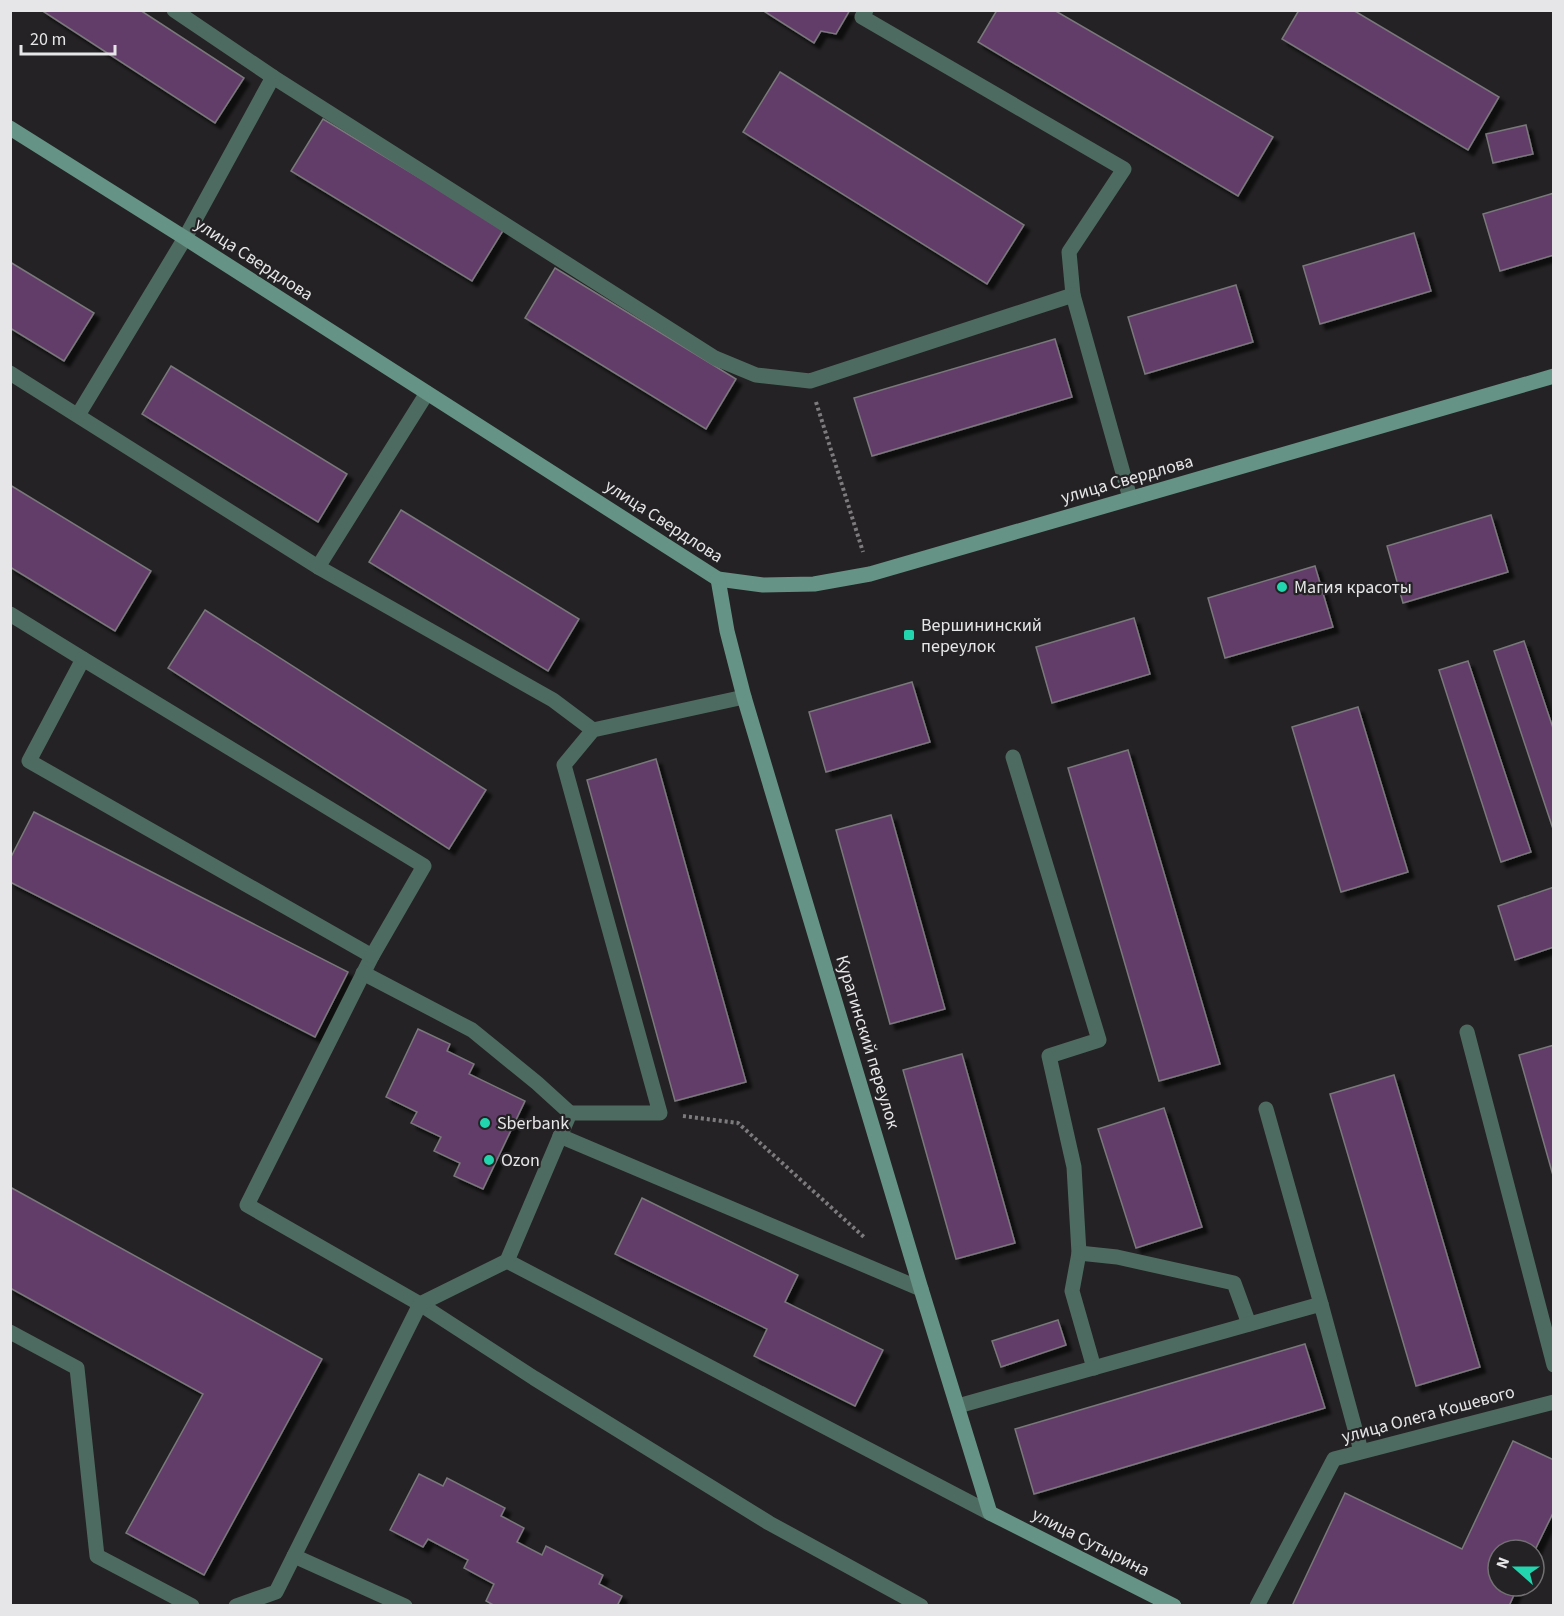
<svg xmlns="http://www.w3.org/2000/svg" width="1564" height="1616" viewBox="0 0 1564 1616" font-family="'Source Sans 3',sans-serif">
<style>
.building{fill:#623e69;stroke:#7a787b;stroke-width:1.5;filter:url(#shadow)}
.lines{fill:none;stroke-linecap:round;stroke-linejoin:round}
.path{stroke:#7d7b7d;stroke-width:4;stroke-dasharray:3 3;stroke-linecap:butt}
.lane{stroke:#4e6b61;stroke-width:15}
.street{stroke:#4e6b61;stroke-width:15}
.secondary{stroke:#659385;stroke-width:15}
.poi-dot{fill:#23d5af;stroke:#242224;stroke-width:2}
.labels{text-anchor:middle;stroke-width:4.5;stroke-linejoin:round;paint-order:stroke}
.street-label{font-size:18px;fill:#e6e5e7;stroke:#242224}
.poi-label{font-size:18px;fill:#e6e5e7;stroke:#242224;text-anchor:start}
</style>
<defs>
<filter id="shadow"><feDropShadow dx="5.5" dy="5.5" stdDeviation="1.5" flood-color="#0009"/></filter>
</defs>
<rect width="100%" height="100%" fill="#242224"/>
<g class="building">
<path d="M41,10H140L244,78L215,123Z"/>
<path d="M762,10H850L836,34L821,31L814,43Z"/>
<path d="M997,10H1054L1273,137L1238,196L978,42Z"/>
<path d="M1299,10H1353L1499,97L1468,150L1282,39Z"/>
<path d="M780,72L1024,225L987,284L743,132Z"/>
<path d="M323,119L504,229L472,281L291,171Z"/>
<path d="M1526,125L1533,154L1493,163L1486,134Z"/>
<path d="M1554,193V255L1500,271L1483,214Z"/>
<path d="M1414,233L1431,291L1320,324L1303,266Z"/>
<path d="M10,262L94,313L64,361L10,328Z"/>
<path d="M555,268L736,379L706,429L525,318Z"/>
<path d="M1236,285L1253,342L1145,374L1128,317Z"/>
<path d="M1055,339L1072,397L872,456L854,398Z"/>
<path d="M171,366L347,474L318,522L142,414Z"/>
<path d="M10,485L151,571L115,631L10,567Z"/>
<path d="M401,510L579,619L548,671L369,562Z"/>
<path d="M1491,515L1508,572L1403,603L1387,546Z"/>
<path d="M1315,566L1333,627L1225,658L1208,598Z"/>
<path d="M205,610L486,790L449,849L168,668Z"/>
<path d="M1134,618L1150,674L1052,703L1036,647Z"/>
<path d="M1524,641L1554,731V832L1494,651Z"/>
<path d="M1468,661L1531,852L1501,862L1439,670Z"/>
<path d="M912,682L930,742L826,772L809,712Z"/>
<path d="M1358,707L1408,872L1341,892L1292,727Z"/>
<path d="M1128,750L1220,1064L1159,1081L1068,768Z"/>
<path d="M656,759L746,1082L675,1101L587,780Z"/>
<path d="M34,812L348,972L315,1037L10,882V859Z"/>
<path d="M891,815L945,1009L890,1024L836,830Z"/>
<path d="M1554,887V947L1515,960L1498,906Z"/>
<path d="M418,1029L450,1044L447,1051L474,1064L469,1074L525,1101L483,1189L454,1176L460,1163L434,1151L441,1137L411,1123L417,1112L386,1097Z"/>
<path d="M1554,1045V1179L1519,1055Z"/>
<path d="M962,1054L1015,1243L956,1259L903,1070Z"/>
<path d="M1394,1075L1480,1367L1416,1386L1330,1094Z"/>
<path d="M1164,1108L1202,1227L1136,1248L1098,1129Z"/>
<path d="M10,1187L322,1359L204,1575L126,1533L203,1394L10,1288Z"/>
<path d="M642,1198L798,1275L785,1302L883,1350L855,1406L754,1356L767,1329L615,1254Z"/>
<path d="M1058,1320L1066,1345L1001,1367L992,1341Z"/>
<path d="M1305,1344L1325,1408L1034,1494L1015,1429Z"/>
<path d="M1513,1441L1554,1460V1511L1534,1552V1550H1498V1586H1518L1509,1606H1292L1345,1493L1462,1549Z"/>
<path d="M419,1474L443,1486L447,1478L505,1508L501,1516L524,1528L517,1542L542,1555L546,1546L603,1575L599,1584L622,1596L617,1606H495L486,1601L494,1584L464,1568L468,1560L428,1539L423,1547L390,1530Z"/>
</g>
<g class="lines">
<g class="path">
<path d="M816,402L863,552"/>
<path d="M683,1116L738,1123L865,1238"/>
</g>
<g class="lane">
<path d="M866,10L862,17L1124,169L1069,252L1073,295"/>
<path d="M273,77L715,358L756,375L810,381L1073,295L1130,498"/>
<path d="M10,373L318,567"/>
<path d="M427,393L318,567L553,700L593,730"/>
<path d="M78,415L185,238L273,77L174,10"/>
<path d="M10,614L83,659L29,761L372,956L247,1205L420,1304L534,1378L769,1523L921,1606"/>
<path d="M83,659L424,866L372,956"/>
<path d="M1013,757L1099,1040L1049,1056L1074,1167L1079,1253L1072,1291L1094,1368"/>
<path d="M363,973L472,1030L537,1083L570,1113"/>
<path d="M1467,1032L1554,1365"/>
<path d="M1266,1109L1321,1304"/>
<path d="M560,1136L921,1289"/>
<path d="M1079,1253L1117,1257L1234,1283L1249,1324"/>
<path d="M507,1261L990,1513"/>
<path d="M10,1332L77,1368L97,1556L192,1606"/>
<path d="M958,1406L1321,1304L1361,1451"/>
<path d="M294,1556L405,1606"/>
<path d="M236,1606L276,1592L420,1304L507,1261L570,1113H660L564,765L593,730L744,697"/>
</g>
<path class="street" d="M1257,1606L1334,1459L1554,1402"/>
<g class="secondary">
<path d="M10,128L185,238L718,579L763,585L814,584L870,574L1554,376"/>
<path d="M718,579L727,631L744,697L921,1289L990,1513L1174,1606"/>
</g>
</g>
<g class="poi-dot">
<circle cx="1282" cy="587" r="6"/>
<rect x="903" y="629" width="12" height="12" rx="3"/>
<circle cx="485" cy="1123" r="6"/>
<circle cx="489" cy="1160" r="6"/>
</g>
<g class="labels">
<g class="street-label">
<text transform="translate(254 259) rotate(33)" y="6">улица Свердлова</text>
<text transform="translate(1127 479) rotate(-16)" y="6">улица Свердлова</text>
<text transform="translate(664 521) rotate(33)" y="6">улица Свердлова</text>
<text transform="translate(868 1042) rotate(73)" y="6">Курагинский переулок</text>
<text transform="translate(1428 1414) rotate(-15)" y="6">улица Олега Кошевого</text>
<text transform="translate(1091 1542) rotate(27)" y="6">улица Сутырина</text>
</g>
<g class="poi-label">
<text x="1294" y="593">Магия красоты</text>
<text x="921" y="631">Вершининский<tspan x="921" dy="21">переулок</tspan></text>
<text x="497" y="1129">Sberbank</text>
<text x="501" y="1166">Ozon</text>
</g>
</g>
<rect width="1564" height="1616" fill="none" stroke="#e6e5e7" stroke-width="24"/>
<g transform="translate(1516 1568) rotate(291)"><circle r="28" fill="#242224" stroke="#727072" stroke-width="1.5"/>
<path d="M0-4.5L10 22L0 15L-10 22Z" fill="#23d5af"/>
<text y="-9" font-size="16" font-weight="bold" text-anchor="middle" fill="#e6e5e7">N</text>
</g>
<path d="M21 45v9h94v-9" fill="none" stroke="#e6e5e7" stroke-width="3"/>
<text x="30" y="45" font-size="18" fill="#e6e5e7" stroke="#242224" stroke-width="4.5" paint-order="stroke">20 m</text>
</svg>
